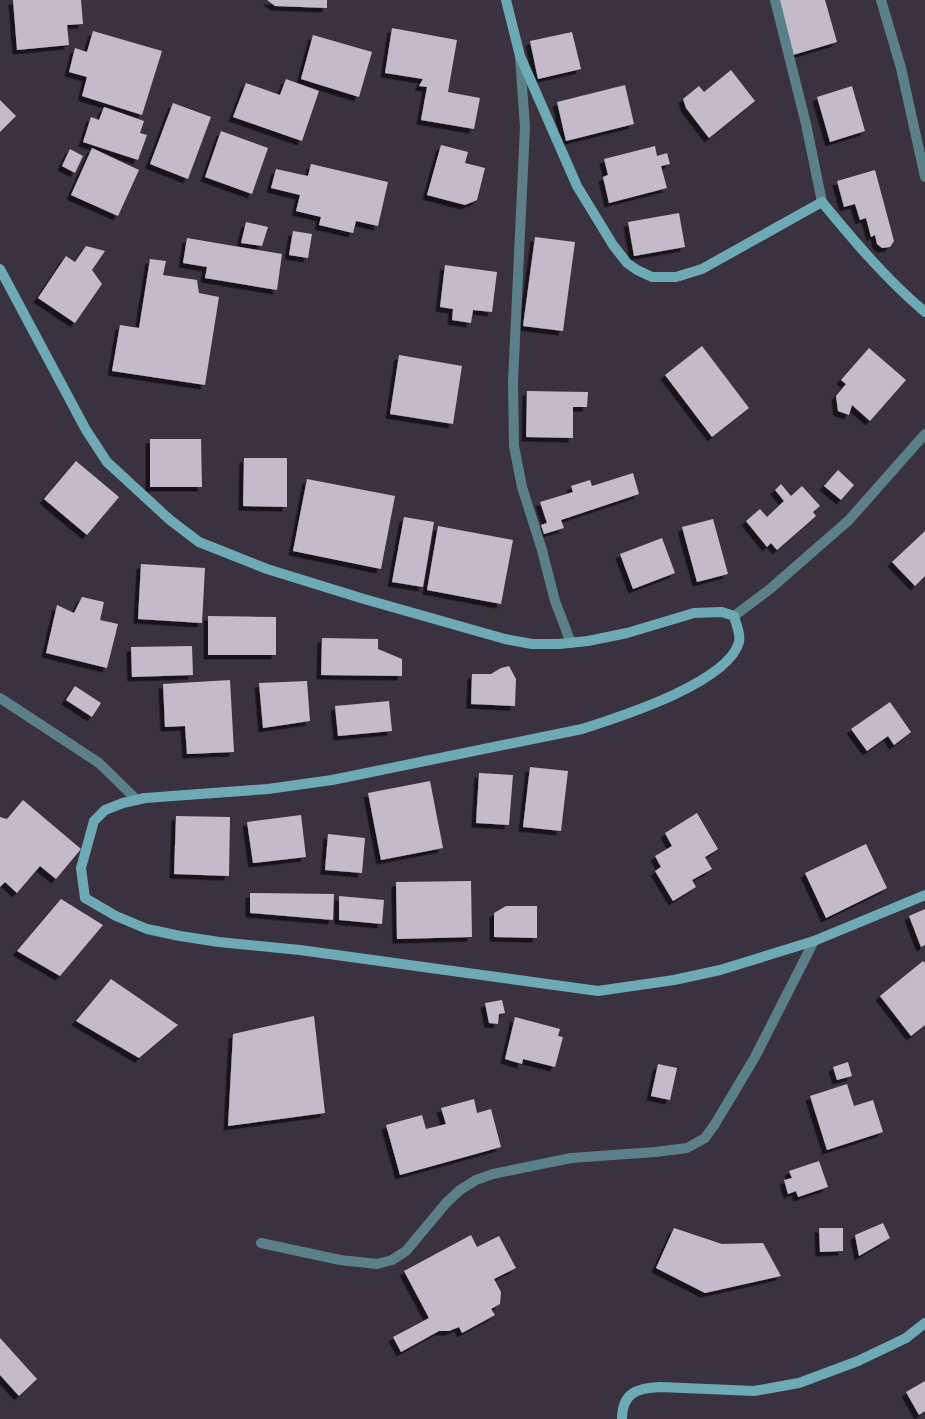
<svg xmlns="http://www.w3.org/2000/svg" width="925" height="1419" viewBox="0 0 925 1419" font-family="Lato,sans-serif">
<style>
.building{fill:#c4bac9;filter:url(#shadow)}
.lines{fill:none;stroke-linecap:round;stroke-linejoin:round}
.street{stroke:#5b8087;stroke-width:10}
.secondary{stroke:#6daab5;stroke-width:10}
</style>
<defs>
<filter id="shadow"><feDropShadow dx="-4.5" dy="4.5" stdDeviation="0" flood-color="#0009"/></filter>
</defs>
<rect width="100%" height="100%" fill="#3a323e"/>
<g class="building">
<path d="M13,0H81L83,24L67,25L69,45L17,50Z"/>
<path d="M267,0H327V8L275,6Z"/>
<path d="M778,0H825L837,42L793,55Z"/>
<path d="M392,28L457,40L448,92L480,98L474,129L421,120L427,87L419,86L423,79L385,73Z"/>
<path d="M93,31L162,51L142,115L82,96L87,77L69,72L75,48L87,52Z"/>
<path d="M572,32L581,69L538,79L530,41Z"/>
<path d="M313,35L372,52L359,97L301,79Z"/>
<path d="M731,70L755,101L709,138L686,108L683,99L699,86L704,92Z"/>
<path d="M286,79L319,91L302,141L233,117L246,83L280,95Z"/>
<path d="M625,85L634,124L566,141L557,102Z"/>
<path d="M852,86L865,131L830,142L817,97Z"/>
<path d="M0,100L16,116L0,132Z"/>
<path d="M173,103L211,117L188,179L150,164Z"/>
<path d="M104,107L144,121L140,133L147,135L138,160L83,142L91,117L99,120Z"/>
<path d="M221,131L268,148L252,194L205,177Z"/>
<path d="M441,145L468,152L465,163L485,168L477,200L465,205L427,195Z"/>
<path d="M655,146L657,156L667,153L670,164L661,166L667,188L609,203L603,177L608,175L604,159Z"/>
<path d="M92,148L139,170L118,216L71,195Z"/>
<path d="M70,149L83,156L75,173L62,166Z"/>
<path d="M311,164L388,182L378,226L356,221L353,233L319,225L321,217L296,211L300,195L271,188L276,169L308,176Z"/>
<path d="M875,170L894,241L890,247L882,248L877,244L875,235L871,237L866,218L860,220L855,204L844,207L837,181Z"/>
<path d="M679,213L685,247L634,256L628,222Z"/>
<path d="M246,222L268,227L262,246L241,243Z"/>
<path d="M293,231L312,234L308,258L289,255Z"/>
<path d="M535,237L575,242L563,331L523,326Z"/>
<path d="M187,238L282,254L277,290L205,278L207,267L183,263Z"/>
<path d="M86,246L105,251L92,270L102,284L75,323L38,298L66,256L75,262Z"/>
<path d="M150,259L166,261L163,275L197,280L199,293L219,297L205,385L112,371L120,325L139,328Z"/>
<path d="M445,265L497,272L492,312L473,310L471,323L452,320L453,309L440,307Z"/>
<path d="M702,346L749,408L712,437L665,375Z"/>
<path d="M869,348L906,380L870,421L852,405L849,415L838,411L836,396L846,384L841,380Z"/>
<path d="M399,355L462,366L453,424L390,414Z"/>
<path d="M527,391L588,392L587,407H573V438L526,437Z"/>
<path d="M150,439H201L202,487H150Z"/>
<path d="M244,458H287V507L243,506Z"/>
<path d="M76,461L119,497L87,535L44,499Z"/>
<path d="M838,470L854,485L841,500L824,486Z"/>
<path d="M633,473L639,494L561,520L564,528L544,534L541,525L547,523L540,502L573,492L571,486L590,480L592,486Z"/>
<path d="M307,479L395,496L381,569L293,551Z"/>
<path d="M781,484L791,496L802,486L820,506L813,512L816,516L777,550L771,543L767,547L746,521L760,509L767,517L784,501L775,490Z"/>
<path d="M404,517L434,522L423,587L392,582Z"/>
<path d="M713,519L728,574L697,582L682,527Z"/>
<path d="M438,526L513,540L501,604L427,590Z"/>
<path d="M925,531V576L915,586L892,562Z"/>
<path d="M662,538L675,573L633,589L620,554Z"/>
<path d="M141,564L205,568L202,623L138,619Z"/>
<path d="M82,597L104,602L100,620L118,624L107,668L46,653L57,605L74,613Z"/>
<path d="M208,616L276,617V655H208Z"/>
<path d="M322,638L378,639V649L402,659V676L321,675Z"/>
<path d="M192,646L193,675L132,677L131,647Z"/>
<path d="M509,666L516,679L515,706L471,704L472,674H491L501,668Z"/>
<path d="M230,680L234,752L187,754L185,726L165,727L163,684Z"/>
<path d="M307,681L310,721L263,728L259,683Z"/>
<path d="M75,686L101,703L92,717L66,700Z"/>
<path d="M389,701L392,731L338,736L335,706Z"/>
<path d="M890,702L911,732L894,745L888,736L867,751L851,729Z"/>
<path d="M530,767L568,771L561,831L523,827Z"/>
<path d="M479,773L513,775L509,825L476,823Z"/>
<path d="M430,781L443,848L381,860L368,793Z"/>
<path d="M23,800L81,849L56,879L40,866L17,893L5,882L0,887V817L7,819Z"/>
<path d="M697,813L718,849L705,857L712,869L692,880L696,887L673,901L655,871L661,867L655,856L672,846L665,833Z"/>
<path d="M301,815L306,857L253,863L247,822Z"/>
<path d="M176,816L230,817L229,876L174,874Z"/>
<path d="M328,834L365,838L362,873L325,870Z"/>
<path d="M866,844L887,888L826,918L805,873Z"/>
<path d="M471,881L472,937L397,939L396,882Z"/>
<path d="M250,893L334,894L333,920L250,913Z"/>
<path d="M339,896L384,900L382,924L339,920Z"/>
<path d="M61,899L103,925L60,976L17,951Z"/>
<path d="M506,906H537V938L494,937V913Z"/>
<path d="M925,909V945L921,947L909,916Z"/>
<path d="M923,961L925,963V1025L911,1036L880,996Z"/>
<path d="M111,979L178,1025L139,1058L76,1021Z"/>
<path d="M502,1000L505,1013L499,1014L498,1024L489,1023L485,1003Z"/>
<path d="M314,1016L325,1113L228,1126L233,1034Z"/>
<path d="M515,1017L560,1029L558,1036L563,1037L555,1067L523,1059L522,1064L505,1059Z"/>
<path d="M848,1062L852,1076L837,1080L833,1067Z"/>
<path d="M658,1064L677,1068L670,1100L651,1096Z"/>
<path d="M847,1084L854,1106L873,1100L883,1132L827,1150L810,1096Z"/>
<path d="M474,1099L477,1113L491,1109L501,1147L400,1175L386,1125L422,1115L426,1129L446,1124L441,1108Z"/>
<path d="M819,1161L828,1187L798,1197L796,1191L788,1194L784,1180L792,1178L789,1171Z"/>
<path d="M883,1223L890,1238L859,1256L855,1235Z"/>
<path d="M674,1228L722,1244L763,1243L781,1276L705,1293L656,1268Z"/>
<path d="M819,1228H843V1251L820,1252Z"/>
<path d="M471,1235L477,1247L499,1236L516,1268L494,1279L501,1292L500,1304L491,1309L495,1315L462,1333L459,1327L449,1331H439L401,1352L393,1337L429,1318L404,1271Z"/>
<path d="M0,1338L37,1379L19,1396L0,1375Z"/>
<path d="M925,1381V1411L919,1415L906,1392Z"/>
</g>
<g class="lines">
<g class="street">
<path d="M775,0L806,124L822,202"/>
<path d="M881,0L901,68L925,177"/>
<path d="M520,58L525,127L513,382L514,446L522,487L542,550L555,601L571,643"/>
<path d="M734,616L770,589L849,520L925,434"/>
<path d="M0,698L99,763L137,800"/>
<path d="M261,1243L340,1260L377,1264L392,1260L406,1251L447,1202L460,1190L476,1180L493,1174L571,1158L655,1152L687,1148L705,1138L715,1124L755,1057L814,941"/>
</g>
<g class="secondary">
<path d="M506,0L520,56L577,186L613,245L627,263L637,270L652,277H676L702,269L822,202C854,241 886,279 925,312"/>
<path d="M0,269L86,430L107,462L170,520L199,542L267,569L364,599L505,639L532,644H559L588,641L627,633L694,613L722,612L734,616C736,624 741,634 739,642C728,683 619,717 582,729L332,780L268,789L145,798L123,803L105,810L94,821L81,868L85,898L116,916L147,929L180,936L219,942L300,950L598,991L674,980L720,970L814,941L925,895"/>
<path d="M622,1419C622,1393 637,1388 660,1387L754,1391L799,1383L858,1361L906,1338L925,1323"/>
</g>
</g>
</svg>
